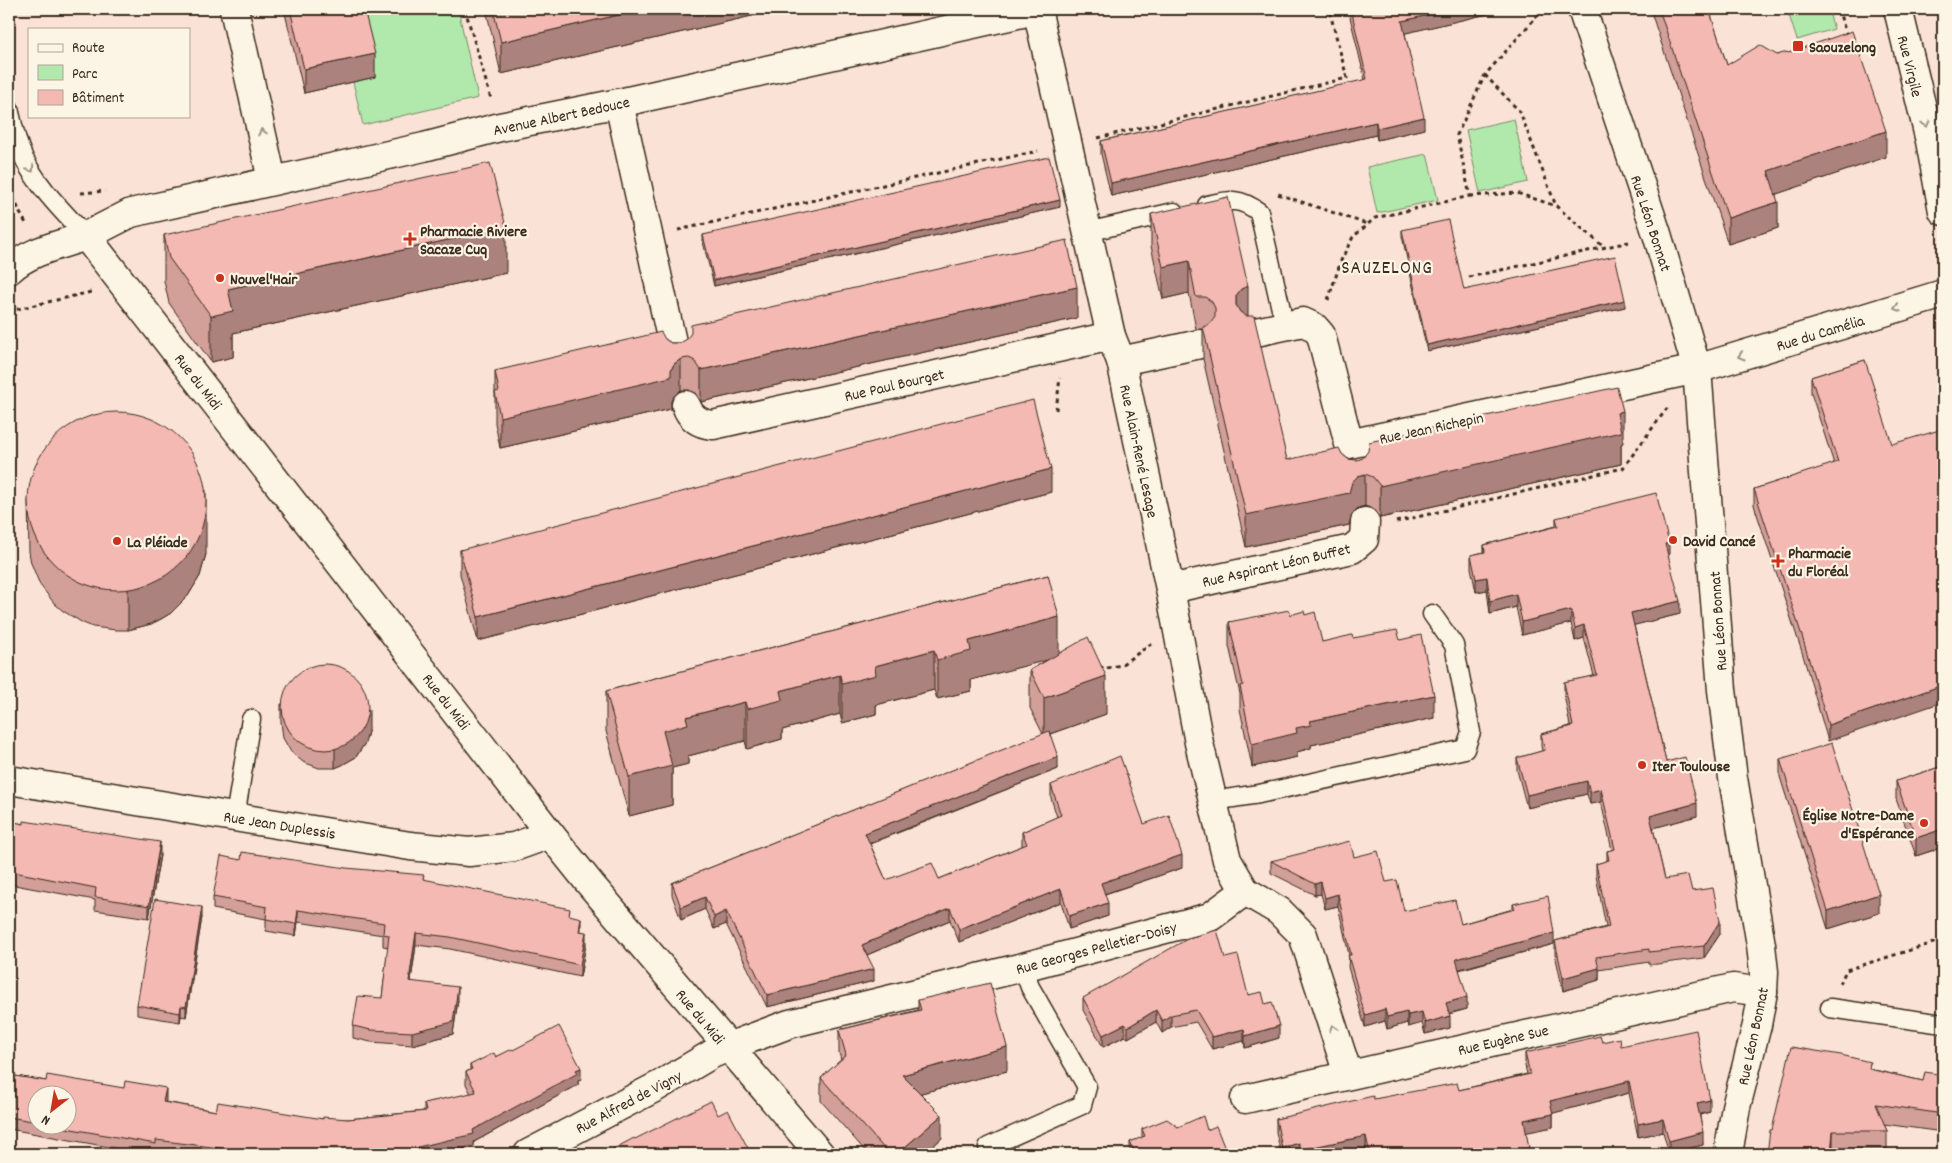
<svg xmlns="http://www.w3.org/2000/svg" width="1952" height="1163" viewBox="0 0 1952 1163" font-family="Dekko,sans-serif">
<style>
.green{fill:#b1e9ad;stroke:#768a66}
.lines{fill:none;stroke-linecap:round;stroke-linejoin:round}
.service-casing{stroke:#3b2a1e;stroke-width:21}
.minor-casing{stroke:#3b2a1e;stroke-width:31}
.tertiary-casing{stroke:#3b2a1e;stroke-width:31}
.path{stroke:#3b2a1e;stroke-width:3;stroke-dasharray:4 4;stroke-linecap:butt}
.service{stroke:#fcf5e5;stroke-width:18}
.minor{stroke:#fcf5e5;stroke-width:28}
.tertiary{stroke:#fcf5e5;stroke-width:28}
.wall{fill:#d29f99;stroke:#3b2a1e;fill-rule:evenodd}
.shaded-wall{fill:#ab827d;stroke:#3b2a1e}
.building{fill:#f4b9b2;stroke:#3b2a1e}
.oneway{stroke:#9c9082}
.poi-dot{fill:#c8321e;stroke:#fcf5e5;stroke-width:2}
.labels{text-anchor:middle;stroke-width:4.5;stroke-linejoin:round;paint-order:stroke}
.poi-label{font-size:16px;font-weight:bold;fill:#3b2a1e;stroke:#fcf5e5;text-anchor:start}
.street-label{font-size:16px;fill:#3b2a1e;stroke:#fcf5e5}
.quarter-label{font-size:19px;letter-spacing:1px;fill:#3b2a1e;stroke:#fcf5e5}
</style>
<rect width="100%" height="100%" fill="#fae3d6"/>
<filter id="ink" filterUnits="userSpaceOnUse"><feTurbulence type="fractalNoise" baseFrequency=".02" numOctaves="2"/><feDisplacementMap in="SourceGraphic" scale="10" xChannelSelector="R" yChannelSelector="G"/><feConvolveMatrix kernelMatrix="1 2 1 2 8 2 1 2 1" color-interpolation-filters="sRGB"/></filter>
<g filter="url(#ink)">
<g class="green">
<path d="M336,9H458L478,98L363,125Z"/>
<path d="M1787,9H1828L1834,29L1797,40Z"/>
<path d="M1514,119L1528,182L1480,193L1466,130Z"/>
<path d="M1427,154L1438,200L1377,213L1367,167Z"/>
</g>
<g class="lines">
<defs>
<g id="service">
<path d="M9,108C12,121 15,136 20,149C31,180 64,213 86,236"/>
<path d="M1207,205C1230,200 1239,197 1259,212L1281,309"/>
<path d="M1087,232L1174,212"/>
<path d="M1213,801L1259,794L1465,749L1471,732L1454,645L1432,614"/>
<path d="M235,817L251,719"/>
<path d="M1830,1008L1943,1024"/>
<path d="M988,1147L1082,1105L1087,1087L1030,987L1023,967"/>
</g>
<g id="minor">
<path d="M234,9L272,180"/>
<path d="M1037,9L1111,336L1121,361L1170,589L1199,743L1227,860L1245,891"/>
<path d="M1582,9L1657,234L1697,369L1722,690L1733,778L1761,945L1764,972L1763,992L1757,1025L1736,1107L1728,1154"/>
<path d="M1898,9L1930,141L1943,211"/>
<path d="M619,103L676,360"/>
<path d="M9,270C29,251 60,245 86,236L550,834L591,885L820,1154"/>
<path d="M1251,333L1303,322L1314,327L1321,335L1349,444L1697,369L1943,294"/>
<path d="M1121,361L1200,344"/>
<path d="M686,405C690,418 700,424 713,425L1111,336"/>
<path d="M1170,589L1352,549L1364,539L1365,522"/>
<path d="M9,780L410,846L469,852L514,847L550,834"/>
<path d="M1245,891L1279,911L1303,935L1348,1074"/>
<path d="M1245,1099L1733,988L1763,992"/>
<path d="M528,1154L658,1086L712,1054L741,1042L789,1024L1023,967L1210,917L1245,891"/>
</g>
<path id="tertiary" d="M86,236L131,213L424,147L500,127L619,103L1040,9"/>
</defs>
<use href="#service" class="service-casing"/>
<use href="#minor" class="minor-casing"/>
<use href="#tertiary" class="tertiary-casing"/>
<g class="path">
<path d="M465,9L491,99"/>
<path d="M1838,9L1847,36"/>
<path d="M1485,75L1520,112L1556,206"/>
<path d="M1098,138L1347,78L1329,9"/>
<path d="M11,190L20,213L27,225"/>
<path d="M81,193L105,191"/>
<path d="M1278,194L1367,224"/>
<path d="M1470,196L1517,193L1556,206L1605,248"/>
<path d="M9,203V233"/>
<path d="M678,230L1038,151"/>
<path d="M1469,277L1629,242"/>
<path d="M1328,300L1342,258L1353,237L1375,218L1470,196L1457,135L1485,75L1537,16L1553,11"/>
<path d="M9,311L91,292"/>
<path d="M1056,410L1060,378"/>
<path d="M1396,522L1623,468L1668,407"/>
<path d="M1100,666L1104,669L1121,665L1151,644"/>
<path d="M1840,984L1846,970L1943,940"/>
</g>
<use href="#service" class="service"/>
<use href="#minor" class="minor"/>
<use href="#tertiary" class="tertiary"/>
</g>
<g class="wall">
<path d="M284,9H364L375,77L304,93Z"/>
<path d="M486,9H782L501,74Z"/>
<path d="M1348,9H1509L1405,33L1424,129L1377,140L1376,135L1111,196L1101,154V141L1365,80Z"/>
<path d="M1650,9H1709L1727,65L1788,53L1886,157L1776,194L1778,228L1728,244Z"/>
<path d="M1941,9H1943V20Z"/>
<path d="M1943,23V45L1941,35V24Z"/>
<path d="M1060,207L714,286L703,242V235Z"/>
<path d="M1151,214L1248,316L1287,460L1342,454L1348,459L1357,460L1623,443L1621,444V464L1380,518L1373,509L1365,506L1358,508L1352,514L1349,525L1246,547L1203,359V329H1196L1189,293L1163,299L1151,246Z"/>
<path d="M1402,230L1464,290L1625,307L1427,351L1402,236Z"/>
<path d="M164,235L506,273L233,333V357L211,362L169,303L164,281Z"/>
<path d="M1077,318L701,402L695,393L689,390H681L674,396L671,401V409L500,448L495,423V371L665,339L671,343H680Z"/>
<path d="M1865,360L1828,741L1802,652L1754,505V489L1834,464L1811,393V377Z"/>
<path d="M1051,492L478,641L460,574V550Z"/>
<path d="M28,500L206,554L200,576L188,596L171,613L161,619L151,624L128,630H116L93,627L83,623L63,611L54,603L40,585L31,563L29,552Z"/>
<path d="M1556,518L1669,556H1668L1680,614L1634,625L1666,762L1697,816L1653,828L1665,879L1692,891L1720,934L1704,958L1649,965V962L1599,970V980L1563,991L1555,954V941L1606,927L1596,876V864L1607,861V851L1612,850L1601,802L1590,804L1587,794L1527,808L1517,770V758L1542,751L1541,746V734L1570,726L1564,694V682L1594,676L1584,638L1575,641L1571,623L1522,635L1516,607L1490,614L1487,590L1476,592L1471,568V555L1484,552V545L1556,526Z"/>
<path d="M1048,575L1059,654L1106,714L1050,734L1058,769L870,844L886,880L939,879L1022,846V832L1057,817L1051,798V785L1144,824L1182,868L1105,894L1108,916L1069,929L1061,902L959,942L950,920L867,955L874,981L767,1007L726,924L714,929L705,909L681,920L672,895V883L1043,734L1030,708V670L1049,659L971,680V691L937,699L934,690L876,705V714L842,723L840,714L782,730V739L747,749L745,741L688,756V764L672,768V805L629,816L606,731V691Z"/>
<path d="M1290,615H1305L1322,642L1353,638L1400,640L1434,718L1311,745V748L1297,752V757L1252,767L1240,709V694L1229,646V622Z"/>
<path d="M281,704L369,728L365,743L356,757L342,765L335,768H319L303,762L291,752L283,738L281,722Z"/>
<path d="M1780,759L1879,913L1828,929L1780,777Z"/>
<path d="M1943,766V847L1916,856L1896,799V781Z"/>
<path d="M9,821L160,855L149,918L95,910V900L9,884Z"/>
<path d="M1354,857L1386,882L1404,911L1461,924L1513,909V904L1554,944L1459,970L1467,1009L1449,1014L1450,1028L1425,1034L1422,1023L1408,1027L1407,1023L1387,1029L1385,1021L1365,1027L1348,967L1349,955L1338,906L1325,909L1321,894L1315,895L1271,873V861Z"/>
<path d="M241,860L424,880L570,915L581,931L586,944L580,977L450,949L416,945L411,981L458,1000L453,1034L412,1045L371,1042L353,1038V1026L382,998L388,947L383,946V935L298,922L296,936L266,931V919L213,909V897Z"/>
<path d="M202,917L186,1017L181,1016L180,1022L137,1015V1005Z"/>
<path d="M1225,958L1248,995L1265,1004L1279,1038L1245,1048L1244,1041L1212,1049L1196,1022L1171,1027L1162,1033L1156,1022L1128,1038L1125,1036L1103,1047L1083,1010V998Z"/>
<path d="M918,1000L1007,1071L921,1093L942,1138L924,1154H868L821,1101V1078L841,1060L839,1053V1030L918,1010Z"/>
<path d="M1602,1042L1621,1046L1710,1112L1700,1115L1703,1145L1669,1153L1663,1132L1638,1137L1629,1093L1553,1113V1127L1526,1132L1529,1154H1367L1366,1149L1339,1154H1281L1276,1132V1119L1374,1099L1459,1090L1527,1074L1525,1066V1053Z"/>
<path d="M513,1050L581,1080L578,1081V1085L474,1142V1146L437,1154H176L156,1152V1154H148L9,1129V1075L166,1100L165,1102L216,1111L323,1119H348L424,1111V1103L471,1094L466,1084V1072L470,1070V1065L496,1057ZM38,1096L68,1126H38Z"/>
<path d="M1870,1069L1923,1081L1943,1075V1132L1884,1124L1887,1131V1149H1833L1772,1130Z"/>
<path d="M1178,1127L1207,1130L1227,1154H1130V1142L1142,1138V1129Z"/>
</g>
<g class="shaded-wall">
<path d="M644,9H782L501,74V42Z"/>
<path d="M1455,9H1509L1402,34V21Z"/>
<path d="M375,54V77L304,93V69Z"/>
<path d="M1424,117V129L1377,140V128Z"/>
<path d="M1376,122V135L1111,196V183Z"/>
<path d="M1886,131V157L1768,197V171Z"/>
<path d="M1060,200V207L714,286V280Z"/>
<path d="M1778,202V228L1728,244V218Z"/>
<path d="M506,227V273L233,333V357L211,362V316L228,289Z"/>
<path d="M1189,261V293L1163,299V267Z"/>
<path d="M1248,286V318L1236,337V296L1241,289Z"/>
<path d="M1077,287V318L701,402V370Z"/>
<path d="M1625,300V307L1427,351V345Z"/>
<path d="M681,359V390L674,396L671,401V409L500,448V417L671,370L674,364Z"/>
<path d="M1623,411V443L1621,444V464L1380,518V486Z"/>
<path d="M1051,469V492L478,641V617Z"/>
<path d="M1365,474V506L1358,508L1352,514L1349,525L1246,547V515L1352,482L1358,476Z"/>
<path d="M206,490V554L200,576L188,596L171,613L161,619L151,624L128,630V590Z"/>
<path d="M1669,543V556L1665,557V544Z"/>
<path d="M1487,577V590L1476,592V579Z"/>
<path d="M1516,594V607L1490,614V601Z"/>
<path d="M1680,601V614L1631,626V613Z"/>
<path d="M1571,610V623L1522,635V622Z"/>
<path d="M1059,617V657L971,680V691L937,699V660L969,641Z"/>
<path d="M1584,625V638L1575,641V628Z"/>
<path d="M934,650V690L876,705V714L842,723V684L875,666Z"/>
<path d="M840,675V714L782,730V739L747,749V709L780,691Z"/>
<path d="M1106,676V714L1044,736V698Z"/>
<path d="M1943,685V702L1828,741V725Z"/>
<path d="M1434,695V718L1311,745V748L1297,752V757L1252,767V744L1296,728L1310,721Z"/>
<path d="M745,702V741L688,756V764L672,768V805L629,816V777L663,731L686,717Z"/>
<path d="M369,710V728L365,743L356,757L342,765L335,768V749Z"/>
<path d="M1058,757V769L865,845V833Z"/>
<path d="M1587,781V794L1527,808V795Z"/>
<path d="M1601,789V802L1590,804V792Z"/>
<path d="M1697,803V816L1650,829V816Z"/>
<path d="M1943,829V847L1916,856V838Z"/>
<path d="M160,842V855L149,918V906Z"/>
<path d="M1182,855V868L1101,895V883Z"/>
<path d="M1321,882V894L1315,895V884Z"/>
<path d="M1061,889V902L959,942V929Z"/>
<path d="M1338,894V906L1325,909V898Z"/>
<path d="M1879,894V913L1828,929V911Z"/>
<path d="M705,897V909L681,920V907Z"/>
<path d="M1108,903V916L1069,929V916Z"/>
<path d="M202,907V917L186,1017V1007Z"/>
<path d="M950,908V920L862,957V945Z"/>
<path d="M298,910V922L296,936V924Z"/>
<path d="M726,911V924L714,929V917Z"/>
<path d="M581,918V930L579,943V931Z"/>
<path d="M1720,921V934L1704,958V946Z"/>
<path d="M586,932V944L580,977V965Z"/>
<path d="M416,933V945L409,993V981Z"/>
<path d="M1554,933V944L1456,970V959Z"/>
<path d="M1599,968V980L1563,991V978Z"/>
<path d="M874,969V981L767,1007V995Z"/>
<path d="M458,987V1000L453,1034L412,1045V1032Z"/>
<path d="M1467,997V1009L1446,1014V1003Z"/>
<path d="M181,1006V1016L180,1022V1013Z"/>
<path d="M1385,1009V1021L1365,1027V1015Z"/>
<path d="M1156,1010V1022L1128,1038V1027Z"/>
<path d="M1407,1012V1023L1387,1029V1017Z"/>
<path d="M1422,1012V1023L1408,1027V1015Z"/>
<path d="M1171,1015V1027L1162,1033V1021Z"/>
<path d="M1450,1016V1028L1425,1034V1023Z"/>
<path d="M1125,1024V1036L1103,1047V1035Z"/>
<path d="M1279,1026V1038L1245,1048V1036Z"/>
<path d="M1244,1029V1041L1212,1049V1037Z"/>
<path d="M1007,1047V1071L902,1098V1075Z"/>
<path d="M581,1068V1080L578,1081V1085L474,1142V1146L437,1154H418V1147L473,1130L576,1070Z"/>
<path d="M1629,1081V1093L1550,1114V1101Z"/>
<path d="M166,1088V1100L163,1114V1102Z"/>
<path d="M1710,1100V1112L1697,1115V1103Z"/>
<path d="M1553,1114V1127L1524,1133V1120Z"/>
<path d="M942,1115V1138L924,1154H897Z"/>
<path d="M1663,1119V1132L1638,1137V1124Z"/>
<path d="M1833,1131V1154H1831Z"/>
<path d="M1703,1132V1145L1669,1153V1141Z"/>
<path d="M1366,1136V1149L1339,1154H1299V1150Z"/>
<path d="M1299,1143V1154H1282V1148Z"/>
<path d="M1529,1148V1154H1503Z"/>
</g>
<g class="building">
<path d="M290,9H364L375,54L304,69Z"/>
<path d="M493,9H644L501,42Z"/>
<path d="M1351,9H1455L1402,21L1424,117L1377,128L1376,122L1111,183L1101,141L1367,79Z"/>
<path d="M1659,9H1709L1727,65L1760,45L1777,55L1787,52L1788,53L1852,31L1886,131L1768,171L1778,202L1728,218Z"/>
<path d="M1943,23V34L1941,24Z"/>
<path d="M1049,157L1060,200L714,280L703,235Z"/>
<path d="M490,163L506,227L228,289L233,311L211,316L169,258L164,235Z"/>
<path d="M1228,197L1248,286L1241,289L1236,296V305L1240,312L1246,316H1254L1287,460L1339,448L1342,454L1348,459L1357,460L1363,458L1368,451L1369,442L1617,387L1623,411L1617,413L1621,432L1380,486L1373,477L1365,474L1358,476L1352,482L1349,493L1246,515L1203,327L1210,324L1215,317V308L1212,302L1205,297H1196L1189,261L1163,267L1151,214Z"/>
<path d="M1448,220L1464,290L1615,256L1625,300L1427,345L1402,230Z"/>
<path d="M1067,240L1077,287L701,370L695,361L689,358L681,359L674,364L671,370V377L500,417L495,392L499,391L495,371L661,332L665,339L671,343H680L687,339L691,333V325Z"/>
<path d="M1865,360L1892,444L1943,429V685L1828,725L1802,636L1754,489L1838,462L1811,377Z"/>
<path d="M1033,400L1051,469L478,617L460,550Z"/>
<circle cx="117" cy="501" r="89"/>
<path d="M1656,493L1669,543L1665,544L1680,601L1631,613L1666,762L1685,757L1697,803L1650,816L1665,879L1688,875L1692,891L1713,888L1720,921L1704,946L1649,952V949L1596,957L1599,968L1563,978L1555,941L1609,927L1596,864L1609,860L1607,851L1615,849L1601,789L1590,792L1587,781L1527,795L1517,758L1545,750L1541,734L1573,726L1564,682L1597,675L1584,625L1575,628L1571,610L1522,622L1516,594L1490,601L1487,577L1476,579L1471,555L1485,552L1484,545L1558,526L1556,518Z"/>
<path d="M1048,575L1059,617L969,641L971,651L937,660L934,650L875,666L876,675L842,684L840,675L780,691L782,700L747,709L745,702L686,717L688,724L663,731L672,766L629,777L606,691Z"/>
<path d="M1289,610L1290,615L1304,611L1305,615L1315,612L1322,642L1352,635L1353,638L1397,630L1400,640L1421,635L1434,695L1310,721L1311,725L1296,728L1297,733L1252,744L1240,686L1243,685L1229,622Z"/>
<path d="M1088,637L1106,676L1044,698L1030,670Z"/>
<circle cx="325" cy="707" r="43"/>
<path d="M1049,731L1058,757L865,833L886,880L932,863L939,879L1027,844L1022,832L1061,815L1051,785L1120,756L1144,824L1169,815L1182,855L1101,883L1108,903L1069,916L1061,889L959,929L950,908L862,945L874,969L767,995L726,911L714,917L705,897L681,907L672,883Z"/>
<path d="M1832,743L1879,894L1828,911L1780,759Z"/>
<path d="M1943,766V829L1916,838L1896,781Z"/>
<path d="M9,821L24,824V821L160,842L149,906L95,897L96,888L9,871Z"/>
<path d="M1350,841L1354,857L1378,851L1386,882L1397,880L1404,911L1455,900L1461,924L1515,909L1513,904L1548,896L1554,933L1456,959L1467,997L1446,1003L1450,1016L1425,1023L1422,1012L1408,1015L1407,1012L1387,1017L1385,1009L1365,1015L1348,955H1351L1338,894L1325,898L1321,882L1315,884L1271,861Z"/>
<path d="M242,852L346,868L424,875L423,879L570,909L569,915L581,918L579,931L586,932L580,965L450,937L416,933L409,981L458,987L453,1022L412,1032L371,1030L353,1026L358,996L382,998L389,935L383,934L384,923L298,910L296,924L266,919L267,907L213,897L221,856L241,860Z"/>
<path d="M155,899L202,907L186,1007L181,1006L180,1013L137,1005Z"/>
<path d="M1217,930L1225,958L1238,955L1248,995L1262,992L1265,1004L1272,1002L1279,1026L1245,1036L1244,1029L1212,1037L1196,1010L1171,1015L1162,1021L1156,1010L1128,1027L1125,1024L1103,1035L1083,998L1189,938Z"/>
<path d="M990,983L1007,1047L902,1075L942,1115L897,1154H889L821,1078L846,1055L839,1030L921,1010L918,1000Z"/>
<path d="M559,1026L581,1068L576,1070L578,1073L473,1130L474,1134L418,1147L419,1154H235L236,1150L156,1140V1144L55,1126H68V1096H38V1122L9,1117V1075L46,1081L47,1075L124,1088L125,1081L166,1088L163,1102L216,1111L218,1102L323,1119V1117L348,1119L426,1111L424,1103L476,1092L466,1072L472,1069L470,1065L494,1053L496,1057L512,1049L513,1050Z"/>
<path d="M1696,1030L1710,1100L1697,1103L1703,1132L1669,1141L1663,1119L1638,1124L1629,1081L1550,1101L1553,1114L1524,1120L1529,1148L1503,1154H1370L1366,1136L1299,1150V1143L1282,1148L1276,1119L1373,1096L1374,1099L1457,1083L1459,1090L1530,1074L1525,1053L1600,1036L1602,1042L1620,1038L1621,1046Z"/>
<path d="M1791,1047L1841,1055L1870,1062L1869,1069L1923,1081L1925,1072L1943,1075V1114L1876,1104L1887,1131H1833L1831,1154H1767L1770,1130H1772Z"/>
<path d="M711,1101L718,1115L728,1110L751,1154H604L634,1138L635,1139Z"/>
<path d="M1203,1116L1207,1130L1216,1126L1227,1154H1135L1130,1142L1145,1136L1142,1129L1167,1119L1178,1127Z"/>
</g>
<defs><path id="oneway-chevron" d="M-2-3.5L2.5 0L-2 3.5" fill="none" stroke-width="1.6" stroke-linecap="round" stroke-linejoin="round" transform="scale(1.25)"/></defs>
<g class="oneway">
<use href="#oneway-chevron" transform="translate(1926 124) rotate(76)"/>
<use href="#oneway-chevron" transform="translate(262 132) rotate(-103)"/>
<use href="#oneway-chevron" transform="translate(31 169) rotate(56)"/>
<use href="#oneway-chevron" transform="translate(1897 308) rotate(163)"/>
<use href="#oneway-chevron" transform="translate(1741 356) rotate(163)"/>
<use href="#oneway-chevron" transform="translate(1333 1028) rotate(-108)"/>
</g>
</g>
<g class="poi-dot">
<rect x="1792" y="40" width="12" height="12" rx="2.5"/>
<path d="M407.5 231.5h5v5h5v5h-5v5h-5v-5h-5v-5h5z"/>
<circle cx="220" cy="278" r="5"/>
<circle cx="1673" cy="540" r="5"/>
<circle cx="117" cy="541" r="5"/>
<path d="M1775.5 553.5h5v5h5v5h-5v5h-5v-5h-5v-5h5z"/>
<circle cx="1642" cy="765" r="5"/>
<circle cx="1924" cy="823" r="5"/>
</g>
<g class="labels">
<g class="poi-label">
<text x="1809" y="52">Saouzelong</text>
<text x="420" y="236">Pharmacie Riviere<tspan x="420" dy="18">Sacaze Cuq</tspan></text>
<text x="230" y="284">Nouvel'Hair</text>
<text x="1683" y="546">David Cancé</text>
<text x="127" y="547">La Pléiade</text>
<text x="1788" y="558">Pharmacie<tspan x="1788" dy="18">du Floréal</tspan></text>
<text x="1652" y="771">Iter Toulouse</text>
<text x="1914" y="820" text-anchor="end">Église Notre-Dame<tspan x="1914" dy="18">d'Espérance</tspan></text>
</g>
<g class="street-label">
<text transform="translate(1911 66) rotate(76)" y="6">Rue Virgile</text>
<text transform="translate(561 115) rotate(-12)" y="6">Avenue Albert Bedouce</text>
<text transform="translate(1652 223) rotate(72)" y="6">Rue Léon Bonnat</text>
<text transform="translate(1820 332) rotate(-17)" y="6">Rue du Camélia</text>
<text transform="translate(199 381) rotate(52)" y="6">Rue du Midi</text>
<text transform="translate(894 384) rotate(-13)" y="6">Rue Paul Bourget</text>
<text transform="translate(1431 427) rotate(-12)" y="6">Rue Jean Richepin</text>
<text transform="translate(1140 451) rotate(78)" y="6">Rue Alain-René Lesage</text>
<text transform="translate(1276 564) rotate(-13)" y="6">Rue Aspirant Léon Buffet</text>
<text transform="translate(1717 621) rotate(-94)" y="6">Rue Léon Bonnat</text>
<text transform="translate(447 701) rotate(52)" y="6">Rue du Midi</text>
<text transform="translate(280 824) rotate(9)" y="6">Rue Jean Duplessis</text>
<text transform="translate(1096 947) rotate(-15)" y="6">Rue Georges Pelletier-Doisy</text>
<text transform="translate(701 1016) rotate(50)" y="6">Rue du Midi</text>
<text transform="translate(1752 1036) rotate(-78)" y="6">Rue Léon Bonnat</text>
<text transform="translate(1503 1039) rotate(-13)" y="6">Rue Eugène Sue</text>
<text transform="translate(628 1101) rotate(-28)" y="6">Rue Alfred de Vigny</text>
</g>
<g class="quarter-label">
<text x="1387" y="273">SAUZELONG</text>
</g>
</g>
<rect width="1952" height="1163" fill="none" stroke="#fcf5e5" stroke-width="30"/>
<rect x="15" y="15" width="1922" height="1133" fill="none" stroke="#3b2a1e" stroke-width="2" filter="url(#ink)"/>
<rect x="28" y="28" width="162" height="90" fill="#fcf5e5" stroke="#afa495"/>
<rect x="38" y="44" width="25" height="8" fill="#fcf5e5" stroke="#afa495"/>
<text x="72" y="52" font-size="15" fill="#3b2a1e">Route</text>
<rect x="38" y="65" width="25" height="15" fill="#b1e9ad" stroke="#afa495"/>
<text x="72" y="78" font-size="15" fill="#3b2a1e">Parc</text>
<rect x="38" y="90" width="25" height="15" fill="#f4b9b2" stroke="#afa495"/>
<text x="72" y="102" font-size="15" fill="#3b2a1e">Bâtiment</text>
<g transform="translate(52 1110) rotate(211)"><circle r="24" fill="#fcf5e5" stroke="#afa495"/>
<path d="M0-4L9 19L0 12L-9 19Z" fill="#c8321e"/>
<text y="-8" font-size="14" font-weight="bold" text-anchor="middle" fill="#3b2a1e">N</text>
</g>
</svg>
